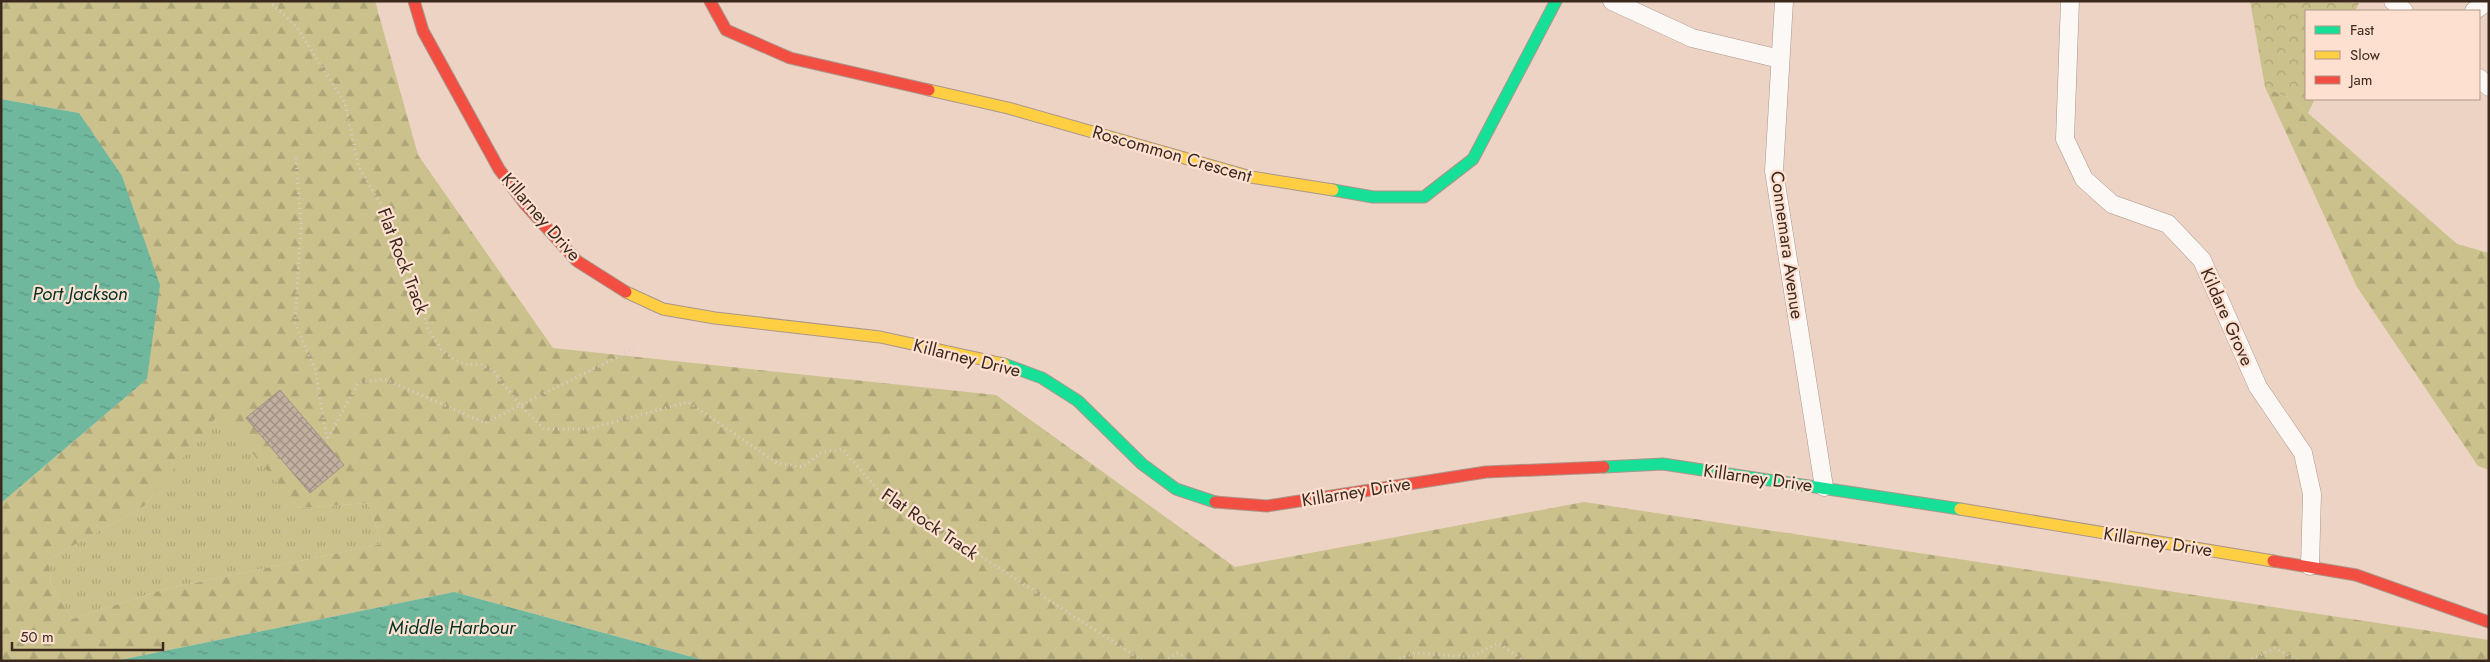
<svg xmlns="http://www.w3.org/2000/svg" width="2490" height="662" viewBox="0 0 2490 662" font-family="Jost,sans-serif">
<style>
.grass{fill:url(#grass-tufts)}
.forest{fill:url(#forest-firs);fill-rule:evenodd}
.park{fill:url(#park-crowns)}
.water{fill:url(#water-ripples)}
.building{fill:url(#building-cross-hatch);stroke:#a29183}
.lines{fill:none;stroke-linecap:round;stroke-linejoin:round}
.street-casing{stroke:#aa968a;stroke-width:19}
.fast-casing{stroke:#aa968a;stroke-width:13}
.slow-casing{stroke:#aa968a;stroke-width:13}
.jam-casing{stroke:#aa968a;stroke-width:13}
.path{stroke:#d7d0cb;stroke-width:3;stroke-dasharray:1 4;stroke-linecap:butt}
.street{stroke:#fcf8f6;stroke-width:18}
.fast{stroke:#16e098;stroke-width:11}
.slow{stroke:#ffcf43;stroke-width:11}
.jam{stroke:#f24e42;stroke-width:11}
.labels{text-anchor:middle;stroke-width:4.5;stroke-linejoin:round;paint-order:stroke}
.street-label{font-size:18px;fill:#3b291e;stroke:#fde0cf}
.water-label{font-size:19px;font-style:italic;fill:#003226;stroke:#fde0cf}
</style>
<defs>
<pattern id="grass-tufts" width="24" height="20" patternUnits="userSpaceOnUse" patternTransform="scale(1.25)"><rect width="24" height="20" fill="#cac18c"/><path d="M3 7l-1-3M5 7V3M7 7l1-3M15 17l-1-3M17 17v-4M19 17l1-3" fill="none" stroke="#aea678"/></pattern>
<pattern id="forest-firs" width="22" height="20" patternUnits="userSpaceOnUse" patternTransform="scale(1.25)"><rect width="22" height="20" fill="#cac18c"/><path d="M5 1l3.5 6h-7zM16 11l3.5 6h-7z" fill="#aea678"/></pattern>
<pattern id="park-crowns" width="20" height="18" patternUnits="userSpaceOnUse" patternTransform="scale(1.25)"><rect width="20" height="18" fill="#cac18c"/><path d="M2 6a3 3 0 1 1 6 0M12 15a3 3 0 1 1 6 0" fill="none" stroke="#aea678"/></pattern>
<pattern id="water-ripples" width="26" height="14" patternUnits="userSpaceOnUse" patternTransform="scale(1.25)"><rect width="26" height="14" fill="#6fb89e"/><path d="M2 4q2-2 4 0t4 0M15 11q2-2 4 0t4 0" fill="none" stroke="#5c9680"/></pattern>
<pattern id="building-cross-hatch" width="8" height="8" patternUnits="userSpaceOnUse" patternTransform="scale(1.25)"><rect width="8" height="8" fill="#c2b0a1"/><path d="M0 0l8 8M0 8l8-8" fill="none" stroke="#9f8f83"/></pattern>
</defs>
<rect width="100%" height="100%" fill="#edd3c4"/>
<path class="grass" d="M219,413L299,508L368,503L382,544L165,589L72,619L51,586L49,559L144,506Z"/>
<g class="forest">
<path d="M1,1H375L418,155L553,348L996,395L1235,567L1584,502L2489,640V661H707L454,592L115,661H1V503L147,379L79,113L1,99ZM219,414L299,508L368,503L382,544L165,589L72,619L51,586L49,559L144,506Z"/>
<path d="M2265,87L2287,97L2308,113L2457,244L2489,253V470L2478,466L2357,287Z"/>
</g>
<path class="park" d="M2250,1L2359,3L2355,11H2306V99H2315L2308,113L2287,97L2265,87Z"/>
<g class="water">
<path d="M1,99L79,113L122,176L160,285L147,379L1,503Z"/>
<path d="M454,592L707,661H115Z"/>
</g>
<path class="building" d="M280,390L344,465L310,493L246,418Z"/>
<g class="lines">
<defs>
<g id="street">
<path d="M1612,1L1692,38L1780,59"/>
<path d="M1784,1L1774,171L1824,487"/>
<path d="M2070,1L2065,139L2084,179L2112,204L2168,224L2202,260L2258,387L2303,453L2312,494L2310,566"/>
<path d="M2393,1L2404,11"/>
<path d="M2474,11L2488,1"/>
<path d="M2479,78L2489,87"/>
</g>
<g id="fast">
<path d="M1333,190L1373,197H1424L1473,159L1556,1"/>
<path d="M1004,364L1042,378L1078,401L1142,464L1176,489L1215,502"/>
<path d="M1604,467L1663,464L1960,509"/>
</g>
<g id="slow">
<path d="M929,90L1008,108L1251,177L1333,190"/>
<path d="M626,292L663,309L715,318L880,337L1004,364"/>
<path d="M1960,509L2273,561"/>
</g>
<g id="jam">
<path d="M414,1L423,31L499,169L525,204L577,261L626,292"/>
<path d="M710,1L726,30L790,58L929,90"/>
<path d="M1215,502L1267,506L1486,472L1604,467"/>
<path d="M2273,561L2356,575L2489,622"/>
</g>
</defs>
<use href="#street" class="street-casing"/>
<use href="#fast" class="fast-casing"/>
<use href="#slow" class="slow-casing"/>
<use href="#jam" class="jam-casing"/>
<g class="path">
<path d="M269,1L296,26L345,103L359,168L391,221L404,273L422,307L428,329L441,349L455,360L469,365L481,364L494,372L521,406L544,429H588L688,402L777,463L803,467L820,453L842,449L878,490L1143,661"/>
<path d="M296,158L301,226L295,323L315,369L327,440L358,383L384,379L485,423L637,347"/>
<path d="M1164,661L1178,653L1189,661"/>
<path d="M1395,661L1415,653L1471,657L1498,643L1525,661"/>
<path d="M2247,661L2275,648L2299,661"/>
</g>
<use href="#street" class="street"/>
<use href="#fast" class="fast"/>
<use href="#slow" class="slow"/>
<use href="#jam" class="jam"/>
</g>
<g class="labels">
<g class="street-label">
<text transform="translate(1172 154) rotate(16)" y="6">Roscommon Crescent</text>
<text transform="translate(541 217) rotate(49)" y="6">Killarney Drive</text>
<text transform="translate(1787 245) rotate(82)" y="6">Connemara Avenue</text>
<text transform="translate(403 261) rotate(69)" y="6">Flat Rock Track</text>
<text transform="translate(2227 317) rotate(66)" y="6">Kildare Grove</text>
<text transform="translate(967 358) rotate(14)" y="6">Killarney Drive</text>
<text transform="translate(1758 478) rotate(8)" y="6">Killarney Drive</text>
<text transform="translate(1356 492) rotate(-9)" y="6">Killarney Drive</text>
<text transform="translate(930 524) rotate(34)" y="6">Flat Rock Track</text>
<text transform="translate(2158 542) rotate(9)" y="6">Killarney Drive</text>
</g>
<g class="water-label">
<text x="80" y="300">Port Jackson</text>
<text x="452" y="634">Middle Harbour</text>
</g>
</g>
<rect width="2490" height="662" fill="none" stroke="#3b291e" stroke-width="5"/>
<rect x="2305" y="10" width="175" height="90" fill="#fde0cf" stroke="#af9788"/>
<rect x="2315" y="26" width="25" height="8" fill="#16e098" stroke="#af9788"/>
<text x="2350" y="35" font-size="15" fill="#3b291e">Fast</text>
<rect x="2315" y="51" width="25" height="8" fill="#ffcf43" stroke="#af9788"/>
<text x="2350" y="60" font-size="15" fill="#3b291e">Slow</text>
<rect x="2315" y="76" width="25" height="8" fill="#f24e42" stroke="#af9788"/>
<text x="2350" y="85" font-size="15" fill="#3b291e">Jam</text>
<path d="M12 642v8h151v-8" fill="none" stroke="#3b291e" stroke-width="2.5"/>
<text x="20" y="642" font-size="15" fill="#3b291e" stroke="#fde0cf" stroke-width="4" paint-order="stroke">50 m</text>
</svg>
